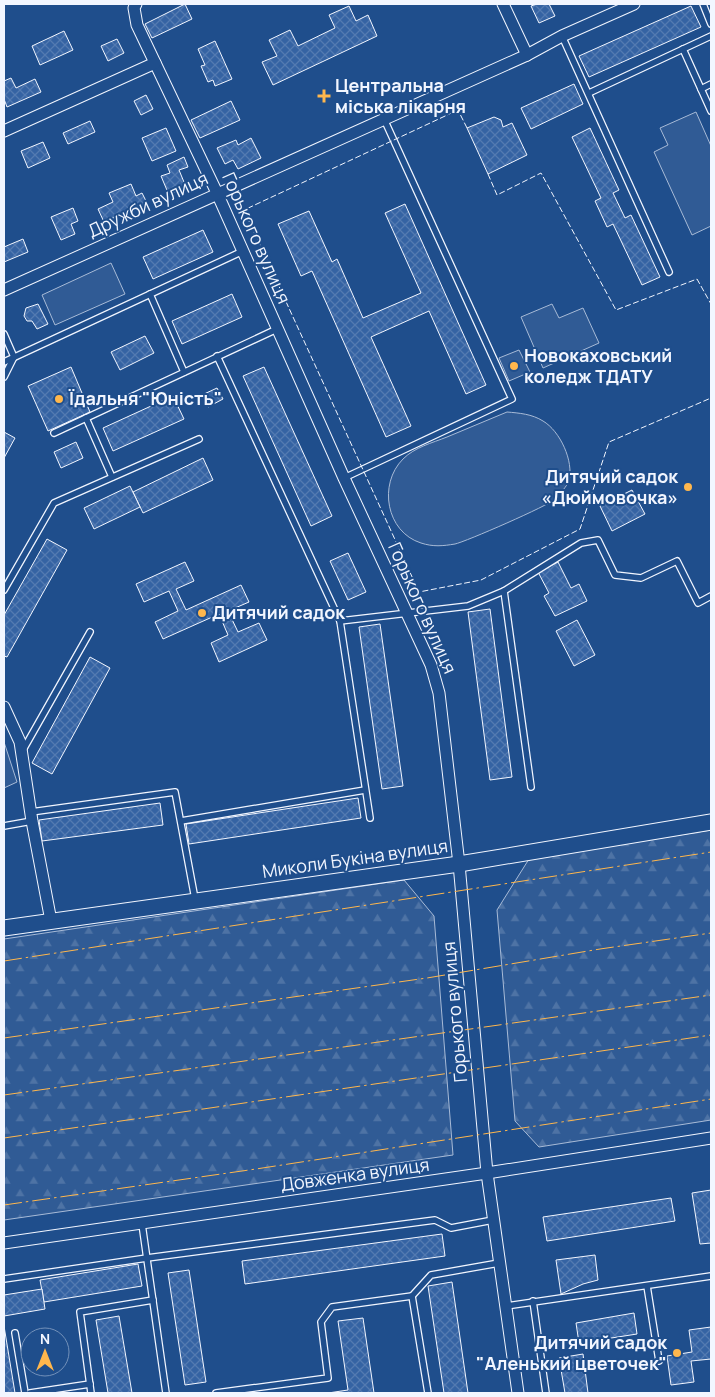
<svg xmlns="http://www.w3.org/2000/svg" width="715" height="1397" viewBox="0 0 715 1397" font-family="Manrope,sans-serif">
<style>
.forest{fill:url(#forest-firs);stroke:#a8bbd7}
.pitch{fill:#305b95;stroke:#a8bbd7}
.building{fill:url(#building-cross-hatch);stroke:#f2f6ff}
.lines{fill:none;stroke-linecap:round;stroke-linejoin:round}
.lane-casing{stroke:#f2f6ff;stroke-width:8}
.street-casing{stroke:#f2f6ff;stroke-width:13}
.secondary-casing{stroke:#f2f6ff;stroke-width:17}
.lane{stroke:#1f4e8c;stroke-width:5.5}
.street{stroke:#1f4e8c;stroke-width:11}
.secondary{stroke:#1f4e8c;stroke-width:15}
.fence{stroke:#f2f6ff;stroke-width:1;stroke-dasharray:6 2.5;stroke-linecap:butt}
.power{stroke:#ffb74d;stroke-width:1;stroke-dasharray:18 4 2.5 4;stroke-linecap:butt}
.poi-dot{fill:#ffb74d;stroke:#1f4e8c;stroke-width:2}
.labels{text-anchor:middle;stroke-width:4;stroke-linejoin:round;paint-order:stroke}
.poi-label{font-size:18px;font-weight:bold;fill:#f2f6ff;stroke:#1f4e8c;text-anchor:start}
.street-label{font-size:18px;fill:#f2f6ff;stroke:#1f4e8c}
</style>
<defs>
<pattern id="forest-firs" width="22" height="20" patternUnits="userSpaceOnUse" patternTransform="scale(1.25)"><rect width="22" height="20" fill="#305b95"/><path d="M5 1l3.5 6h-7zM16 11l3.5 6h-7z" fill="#4e73a5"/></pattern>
<pattern id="building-cross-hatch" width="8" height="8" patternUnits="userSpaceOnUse" patternTransform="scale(1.25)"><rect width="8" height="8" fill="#3563a3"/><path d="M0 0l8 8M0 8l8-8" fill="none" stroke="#537ab1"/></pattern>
</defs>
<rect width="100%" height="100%" fill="#1f4e8c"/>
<g class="forest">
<path d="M711,830V1120L539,1147L515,1121L497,910L529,859Z"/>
<path d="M404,880L434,916L453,1155L4,1220V939Z"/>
</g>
<g class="pitch">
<path d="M696,112L711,146V226L692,235L654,152L668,145L660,128Z"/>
<path d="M111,263L125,294L55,325L42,295Z"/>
<path d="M552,304L559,318L583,308L599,343L543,368L521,317Z"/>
<path d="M519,350L530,372L509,381L499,358Z"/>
<path d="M507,412C519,413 532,414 543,421C560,431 574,461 569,481C567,486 559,495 555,499C550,505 465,542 455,544C443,546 433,547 421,543C386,532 378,484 403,459C415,447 432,443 447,437C467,429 487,420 507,412Z"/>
<path d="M4,742L17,782L4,788Z"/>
</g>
<g class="building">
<path d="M185,4L192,19L152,38L145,24Z"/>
<path d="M537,4H549L555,16L539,23L531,6Z"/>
<path d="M349,6L356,21L368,15L377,36L273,85L262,62L277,56L269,40L290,30L298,46L335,28L329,15Z"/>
<path d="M691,6L701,27L589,77L579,56Z"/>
<path d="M64,31L73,50L40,65L32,46Z"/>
<path d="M117,39L124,53L108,61L101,46Z"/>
<path d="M215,41L232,79L215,86L213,80L208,82L201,66L205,65L198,49Z"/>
<path d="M11,78L16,88L35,79L41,92L7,107L4,99V81Z"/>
<path d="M574,84L583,104L531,129L521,108Z"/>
<path d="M146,95L153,109L141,115L134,101Z"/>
<path d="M231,101L240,120L200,138L191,120Z"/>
<path d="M494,117L501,120L503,127L512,123L527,155L488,174L467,128Z"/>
<path d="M90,121L95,132L68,144L63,133Z"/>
<path d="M166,128L176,151L152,161L142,138Z"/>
<path d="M590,128L619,190L613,193L625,218L631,215L660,277L642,285L613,224L607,227L595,201L601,198L572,137Z"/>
<path d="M251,138L261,158L238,169L233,160L225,164L217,148L236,140L238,145Z"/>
<path d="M43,142L50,158L28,168L21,151Z"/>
<path d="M184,157L188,167L179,170L186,187L169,195L161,176L170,173L167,165Z"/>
<path d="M131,184L136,196L142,193L147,203L104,222L98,209L113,202L109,193Z"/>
<path d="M405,204L486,385L466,394L429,311L371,337L411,426L386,437L312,271L301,276L278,224L309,211L332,262L337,259L363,318L421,293L385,213Z"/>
<path d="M73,208L78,221L71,224L75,234L61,240L51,217Z"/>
<path d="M203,230L213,252L153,279L143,257Z"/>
<path d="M23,239L28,252L4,262V247Z"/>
<path d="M232,294L242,317L182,344L172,321Z"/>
<path d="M38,304L48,324L37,329L32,321H27L24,316L26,308Z"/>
<path d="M145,336L154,353L120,370L111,352Z"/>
<path d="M71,367L90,412L48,431L28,386Z"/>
<path d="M264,367L332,516L311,526L243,376Z"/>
<path d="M217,388L223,399L208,407L202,395Z"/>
<path d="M173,396L184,419L113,451L103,428Z"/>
<path d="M4,432L15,438L4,458Z"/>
<path d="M76,442L83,458L61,468L54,452Z"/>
<path d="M203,458L213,480L143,513L133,492Z"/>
<path d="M130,486L140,507L94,529L84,508Z"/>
<path d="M632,490L645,514L612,531L600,506Z"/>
<path d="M47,539L67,550L7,657L4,656V615Z"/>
<path d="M348,553L366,592L348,600L330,561Z"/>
<path d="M185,562L194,581L176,589L186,610L241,585L249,602L228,611L238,632L259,623L267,640L219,662L211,643L228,635L219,614L163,639L155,622L178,611L169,591L144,602L136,584Z"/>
<path d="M558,562L571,588L579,584L587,601L555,616L544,596L549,593L538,572Z"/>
<path d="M490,609L512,777L490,780L468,612Z"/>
<path d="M577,620L595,655L574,666L556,631Z"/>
<path d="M380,624L403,786L382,789L359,627Z"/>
<path d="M90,657L110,668L52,774L32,763Z"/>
<path d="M358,798L361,818L189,844L186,824Z"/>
<path d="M160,803L163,825L42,841L39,820Z"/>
<path d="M711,1190V1243L700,1244L692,1193Z"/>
<path d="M671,1198L675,1221L547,1241L543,1217Z"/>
<path d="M442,1234L445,1256L245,1284L242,1261Z"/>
<path d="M595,1255L598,1280L583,1284L561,1294L556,1260Z"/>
<path d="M138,1264L142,1286L44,1302L40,1280Z"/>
<path d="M189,1270L206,1382L185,1385L168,1273Z"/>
<path d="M452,1282L468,1393H444L428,1286Z"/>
<path d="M42,1289L45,1309L4,1316V1295Z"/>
<path d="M634,1313L637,1334L579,1343L576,1323Z"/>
<path d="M119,1316L132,1393H108L96,1320Z"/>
<path d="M363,1318L374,1393H328L348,1390L338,1321Z"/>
<path d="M4,1326L15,1393H4Z"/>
<path d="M711,1327V1359L691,1361L694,1382L671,1385L667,1356L692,1352L689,1330Z"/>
<path d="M583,1354L588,1393H565L559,1358Z"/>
</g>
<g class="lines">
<defs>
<g id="lane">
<path d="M703,4L711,24"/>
<path d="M562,36L669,272"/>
<path d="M683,49L711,111"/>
<path d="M701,89L711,84"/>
<path d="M589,93L711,36"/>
<path d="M150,294L184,372"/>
<path d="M4,334L14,357L4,377"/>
<path d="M217,356L340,621L370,818"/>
<path d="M4,362L243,251"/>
<path d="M86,418L112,477"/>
<path d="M54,433L277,329"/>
<path d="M344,478L512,399L384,119"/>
<path d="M4,590L54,503L199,439"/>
<path d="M504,591L531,787"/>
<path d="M340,621L468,606L504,591L581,543L598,540L615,575L641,578L677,561L698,603L711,596"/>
<path d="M23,750L90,632"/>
<path d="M31,812L175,792L195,899"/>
<path d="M181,821L365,790"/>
<path d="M4,826L32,821"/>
<path d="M142,1224L166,1393"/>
<path d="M4,1279L147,1258L435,1220L451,1228L493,1220"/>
<path d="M647,1286L659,1361"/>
<path d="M412,1296L428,1393"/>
<path d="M533,1301L546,1393"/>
<path d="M506,1306L711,1276"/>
<path d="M15,1333L25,1393"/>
<path d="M30,1393L90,1384"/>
<path d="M91,1393L80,1312L153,1300"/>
<path d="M216,1393L328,1378L321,1322L332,1307L412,1296L431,1275L499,1263"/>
</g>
<g id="street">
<path d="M136,4L134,8L137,25L217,193L344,478L431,665L439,693L459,864L487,1173L518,1393"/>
<path d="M503,4L527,55"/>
<path d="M4,131L155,63"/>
<path d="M4,290L527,55L562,36L634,4"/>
<path d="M4,707L20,742L32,821L51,921"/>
<path d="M4,1243L487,1173L711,1138"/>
</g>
<path id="secondary" d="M4,928L459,864L711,822"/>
</defs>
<use href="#lane" class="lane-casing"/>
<use href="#street" class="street-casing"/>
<use href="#secondary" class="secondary-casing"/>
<use href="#lane" class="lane"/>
<use href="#street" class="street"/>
<use href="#secondary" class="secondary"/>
<g class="fence">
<path d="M467,128L458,110L244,210L419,592L481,580L580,529L609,442L711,398"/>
<path d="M488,174L497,195L541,173L616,310L697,279L711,304"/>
</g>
<g class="power">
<path d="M4,961L711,852"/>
<path d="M4,1038L427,978L600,949L711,933"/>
<path d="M4,1095L711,995"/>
<path d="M4,1138L711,1035"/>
<path d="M4,1205L256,1169L711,1099"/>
</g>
</g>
<g class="poi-dot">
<path d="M321.5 88.5h5v5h5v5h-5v5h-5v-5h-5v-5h5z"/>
<circle cx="514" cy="366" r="5"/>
<circle cx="59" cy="399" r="5"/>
<circle cx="688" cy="487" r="5"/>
<circle cx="202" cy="613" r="5"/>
<circle cx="677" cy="1353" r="5"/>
</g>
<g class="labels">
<g class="poi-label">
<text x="335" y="92">Центральна<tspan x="335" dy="21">міська лікарня</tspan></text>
<text x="524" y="362">Новокаховський<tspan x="524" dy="21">коледж ТДАТУ</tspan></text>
<text x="69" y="405">Їдальня "Юність"</text>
<text x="678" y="483" text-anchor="end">Дитячий садок<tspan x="678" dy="21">«Дюймовочка»</tspan></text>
<text x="212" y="619">Дитячий садок</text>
<text x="667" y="1349" text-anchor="end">Дитячий садок<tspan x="667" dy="21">"Аленький цветочек"</tspan></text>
</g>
<g class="street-label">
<text transform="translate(148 205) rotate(-25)" y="6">Дружби вулиця</text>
<text transform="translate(256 238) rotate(66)" y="6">Горького вулиця</text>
<text transform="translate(422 608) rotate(66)" y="6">Горького вулиця</text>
<text transform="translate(355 859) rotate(-8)" y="6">Миколи Букіна вулиця</text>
<text transform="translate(455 1012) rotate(-95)" y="6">Горького вулиця</text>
<text transform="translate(355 1175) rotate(-8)" y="6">Довженка вулиця</text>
</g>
</g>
<rect width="715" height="1397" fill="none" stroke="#f2f6ff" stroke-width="10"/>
<g transform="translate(45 1352)"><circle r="24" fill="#1f4e8c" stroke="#7391ba"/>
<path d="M0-4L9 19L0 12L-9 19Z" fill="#ffb74d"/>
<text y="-8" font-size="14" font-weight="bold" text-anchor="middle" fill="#f2f6ff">N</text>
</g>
</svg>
